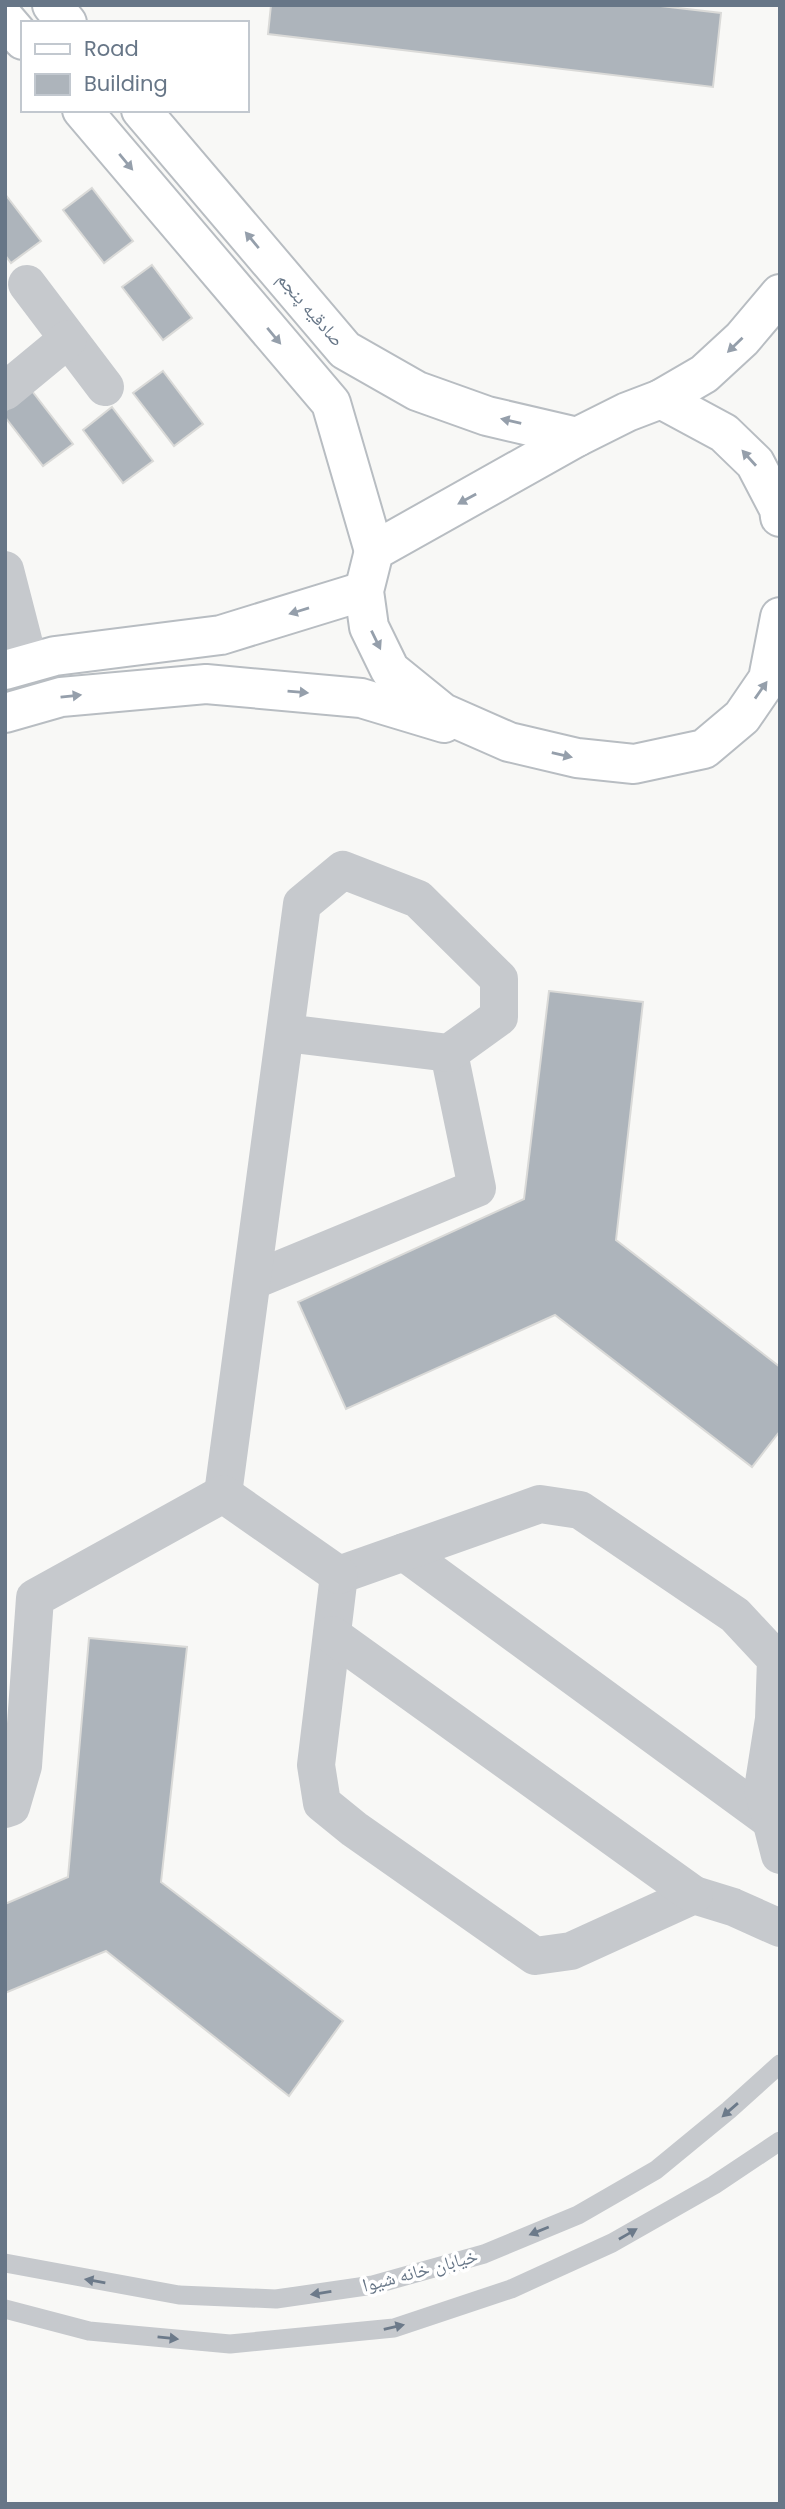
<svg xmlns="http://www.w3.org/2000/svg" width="785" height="2509" viewBox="0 0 785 2509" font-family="Poppins,'Noto Naskh Arabic',sans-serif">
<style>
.building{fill:#adb4bb;stroke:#dadad8;stroke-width:2}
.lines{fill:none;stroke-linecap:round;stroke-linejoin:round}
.secondary-casing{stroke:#b8bdc2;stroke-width:42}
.lane{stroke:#c6c9cd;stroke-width:19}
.street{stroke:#c6c9cd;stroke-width:38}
.secondary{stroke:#fff;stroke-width:38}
.oneway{fill:#959fab}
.oneway2{fill:#6c7a8a}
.labels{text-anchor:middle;stroke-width:7;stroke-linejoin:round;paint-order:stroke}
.street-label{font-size:19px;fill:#677687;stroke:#fff}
</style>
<rect width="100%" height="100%" fill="#f8f8f6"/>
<g class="building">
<path d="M271,5H652L721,13L713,87L268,34Z"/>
<path d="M92,188L133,241L104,263L63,210Z"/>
<path d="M5,194L41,241L11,263L5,255Z"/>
<path d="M152,265L192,318L163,340L122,287Z"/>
<path d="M163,371L203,424L174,446L133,393Z"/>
<path d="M32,391L73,444L43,466L5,417V411Z"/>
<path d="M112,407L153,461L123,483L83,430Z"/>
<path d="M549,991L643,1002L616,1240L780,1367V1431L752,1467L555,1315L346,1409L298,1302L524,1199Z"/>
<path d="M89,1638L187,1647L161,1882L343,2021L289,2096L106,1951L5,1993V1904L68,1877Z"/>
</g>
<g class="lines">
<defs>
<g id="secondary">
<path d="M52,5L67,23"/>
<path d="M5,19L23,40"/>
<path d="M82,110L331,403L374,551"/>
<path d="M141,110L345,350L417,391L487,416L577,437"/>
<path d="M661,399L704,374L742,339L780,294"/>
<path d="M780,517L779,509L755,463L724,433L661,399L627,412L577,437L374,551L364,591L369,627L390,670L443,713L509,742L577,758L634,764L704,749L742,717L768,679L780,617"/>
<path d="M5,670L55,656L221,635L364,591"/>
<path d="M5,713L61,697L206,684L361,698L444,723"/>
</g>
</defs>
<use href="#secondary" class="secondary-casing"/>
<g class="lane">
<path d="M5,2263L179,2295L276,2299L373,2285L484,2254L578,2215L656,2170L729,2110L780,2064"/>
<path d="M5,2309L89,2331L230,2344L394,2328L511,2289L612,2243L714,2185L780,2141"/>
</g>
<g class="street">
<path d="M27,284L105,387"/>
<path d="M5,391L68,339"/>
<path d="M5,570L29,663"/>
<path d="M252,1281L477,1188L449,1053"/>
<path d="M223,1494L302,904L343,870L418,899L499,979V1017L449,1053L285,1033"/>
<path d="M404,1552L770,1820"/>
<path d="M339,1575L316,1765L322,1803L354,1829L535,1956L571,1951L694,1895L733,1907L780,1928"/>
<path d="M339,1575L540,1504L580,1510L735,1615L776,1659L774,1719L763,1789L780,1855"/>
<path d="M332,1635L694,1895"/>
<path d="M5,1809L11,1807L23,1766L35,1598L223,1494L339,1575"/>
</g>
<use href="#secondary" class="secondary"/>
</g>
<defs><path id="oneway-solid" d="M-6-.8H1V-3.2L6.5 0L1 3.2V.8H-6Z" transform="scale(1.75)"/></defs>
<g class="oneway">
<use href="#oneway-solid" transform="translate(126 162) rotate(50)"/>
<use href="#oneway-solid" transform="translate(252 240) rotate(-130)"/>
<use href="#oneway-solid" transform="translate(274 336) rotate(50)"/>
<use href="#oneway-solid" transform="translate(735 345) rotate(136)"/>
<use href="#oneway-solid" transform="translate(511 421) rotate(-167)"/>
<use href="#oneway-solid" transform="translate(749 458) rotate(-132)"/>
<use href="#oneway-solid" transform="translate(467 499) rotate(151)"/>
<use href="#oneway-solid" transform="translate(299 611) rotate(163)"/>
<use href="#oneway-solid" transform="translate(376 640) rotate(64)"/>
<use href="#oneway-solid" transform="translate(761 690) rotate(-55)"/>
<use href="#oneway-solid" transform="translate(298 692) rotate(5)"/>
<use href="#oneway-solid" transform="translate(71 696) rotate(-6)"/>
<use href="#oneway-solid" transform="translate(562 755) rotate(13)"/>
</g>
<g class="oneway2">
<use href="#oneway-solid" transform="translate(730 2110) rotate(139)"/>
<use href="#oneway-solid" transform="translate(539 2231) rotate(158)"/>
<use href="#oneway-solid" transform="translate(628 2234) rotate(-30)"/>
<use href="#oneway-solid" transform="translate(95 2281) rotate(-170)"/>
<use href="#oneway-solid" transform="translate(321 2293) rotate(171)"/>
<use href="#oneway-solid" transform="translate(394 2327) rotate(-13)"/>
<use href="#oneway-solid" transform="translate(168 2338) rotate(6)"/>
</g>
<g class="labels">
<g class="street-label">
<text transform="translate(311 309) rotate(49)" y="7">صادقیه پنجم</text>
<text transform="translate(420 2270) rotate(-15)" y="7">خیابان خانه شیوا</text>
</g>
</g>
<rect width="785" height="2509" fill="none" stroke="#677687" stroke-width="14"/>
<rect x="21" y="21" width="228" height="91" fill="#ffffff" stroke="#c2c8cf" stroke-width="2"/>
<rect x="35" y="44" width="35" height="10" fill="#ffffff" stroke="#c2c8cf" stroke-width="2"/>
<text x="84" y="56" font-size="21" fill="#677687">Road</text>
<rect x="35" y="74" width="35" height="21" fill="#adb4bb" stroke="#c2c8cf" stroke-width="2"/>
<text x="84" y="91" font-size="21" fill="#677687">Building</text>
</svg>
